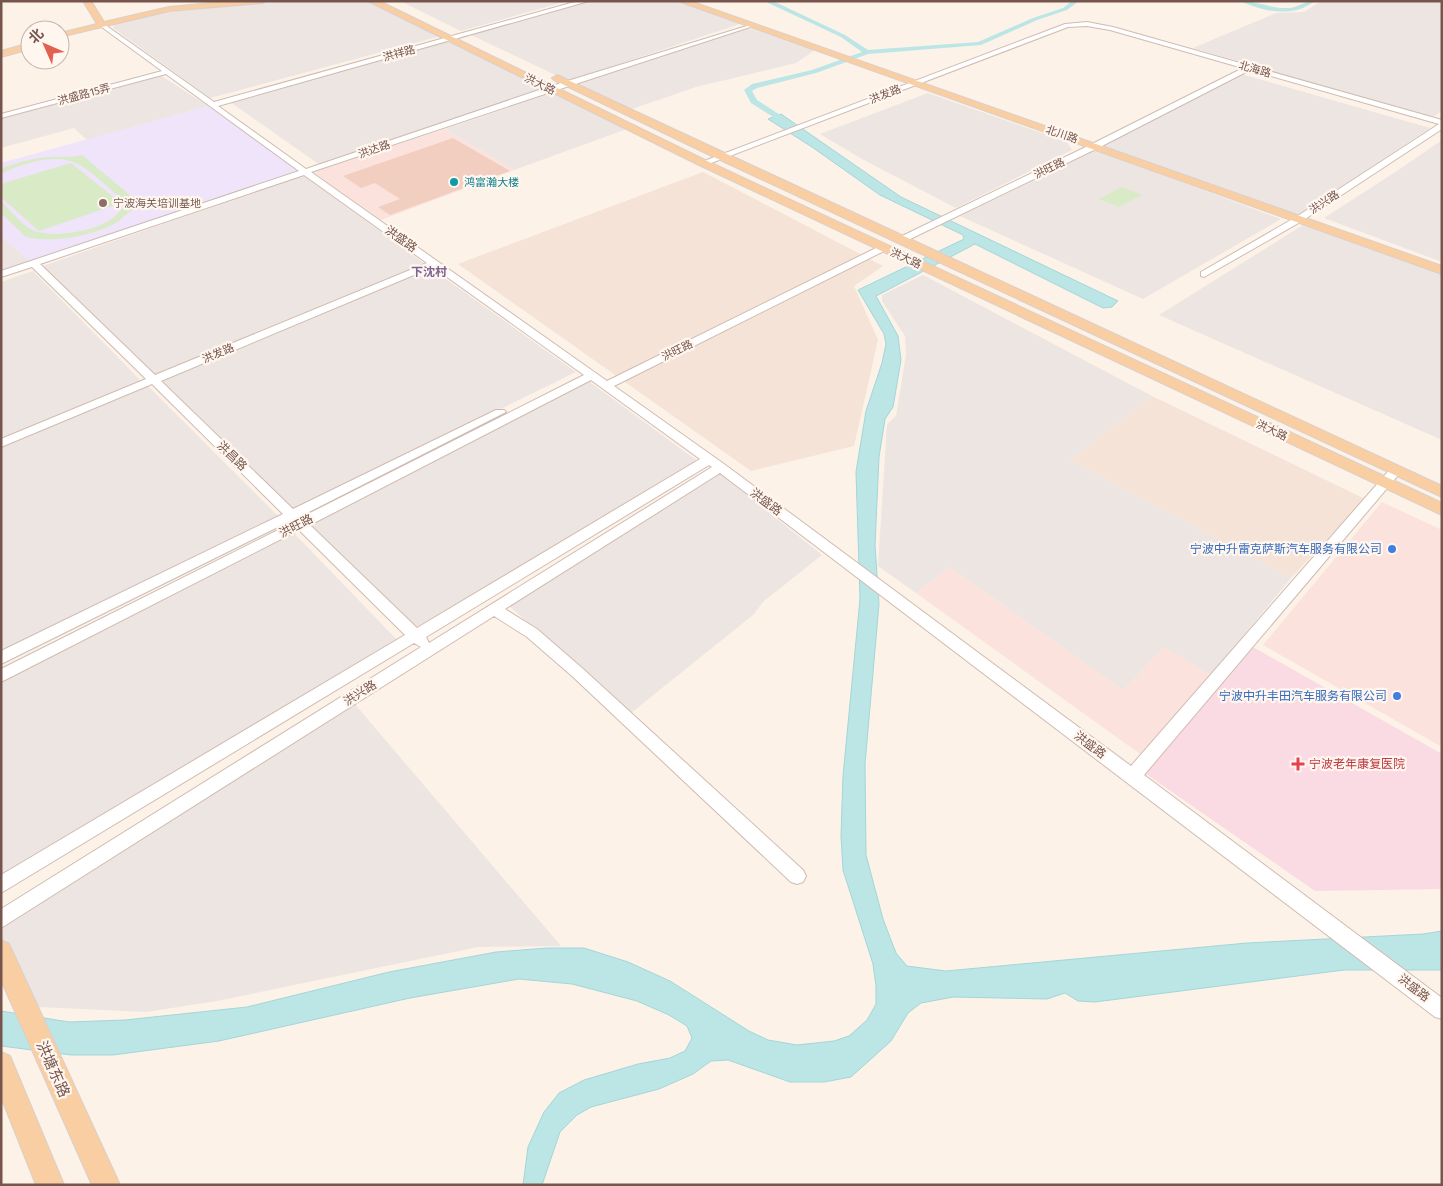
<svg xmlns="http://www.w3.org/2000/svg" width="1443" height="1186" viewBox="0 0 1443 1186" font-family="'Fira Sans','Noto Sans SC',sans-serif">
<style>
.residential{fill:#f4e3d6}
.commercial{fill:#fce2dc}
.industrial{fill:#ede5e1}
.education{fill:#efe4f9}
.medical{fill:#fadbe3}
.green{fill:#d9eac6}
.water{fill:#bce5e6;stroke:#a3d6d8}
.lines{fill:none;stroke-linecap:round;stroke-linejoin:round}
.canal{fill:#bce5e6;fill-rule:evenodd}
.building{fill:#f1cec0}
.minor-casing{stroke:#d0bbb0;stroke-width:2}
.major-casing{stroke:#d9d0cd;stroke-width:2}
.minor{fill:#fff;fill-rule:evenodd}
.major{fill:#f9cea2;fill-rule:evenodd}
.culture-dot{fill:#0f9aa8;stroke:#fff6ef;stroke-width:2}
.education-dot{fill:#8d6e63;stroke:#fff6ef;stroke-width:2}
.shop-dot{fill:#3f7fe0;stroke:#fff6ef;stroke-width:2}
.health-dot{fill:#e0444e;stroke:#fff6ef;stroke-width:2}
.labels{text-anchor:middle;stroke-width:4.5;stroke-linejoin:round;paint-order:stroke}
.far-street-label{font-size:11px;fill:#76564c;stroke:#fff6ef}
.far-culture-label{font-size:11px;fill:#0d838f;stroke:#fff6ef;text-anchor:start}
.far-education-label{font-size:11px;fill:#785e54;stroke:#fff6ef;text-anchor:start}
.street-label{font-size:12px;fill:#76564c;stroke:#fff6ef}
.far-quarter-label{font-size:12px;font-weight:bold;fill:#7d6492;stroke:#fff6ef}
.shop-label{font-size:12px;fill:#366cbe;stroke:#fff6ef;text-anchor:end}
.health-label{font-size:12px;fill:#be3a42;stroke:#fff6ef;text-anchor:start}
.near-street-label{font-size:15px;fill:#76564c;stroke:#fff6ef}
</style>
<rect width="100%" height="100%" fill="#fcf2e8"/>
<g class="residential">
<path d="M703,172L883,266L854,286L878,340L854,446L751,471L458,264Z"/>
<path d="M1152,396L1365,499L1291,578L1070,460Z"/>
</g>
<g class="commercial">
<path d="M445,129L514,170L381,220L313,172Z"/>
<path d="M1382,502L1442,530V747L1263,645Z"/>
<path d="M949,567L1123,690L1164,646L1211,675L1140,754L916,593Z"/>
</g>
<g class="industrial">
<path d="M287,1H368L441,36L210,98L113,28L116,22L158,13Z"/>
<path d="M400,1H568L461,31Z"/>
<path d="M590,1H678L740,24L568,81L471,35Z"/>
<path d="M1321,1H1442V111L1433,117L1193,48L1276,13L1304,12Z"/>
<path d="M749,28L815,50L796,63L696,87L629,110L575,85Z"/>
<path d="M450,40L547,89L320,165L230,102Z"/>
<path d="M1241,74L1430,128L1298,215L1101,146Z"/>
<path d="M160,75L208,106L87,140L74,128L1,148V117Z"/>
<path d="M552,93L627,129L514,170L445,129Z"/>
<path d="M928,93L1067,142L1072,150L956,208L862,159L820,134Z"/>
<path d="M1442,140V262L1324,218L1397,171Z"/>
<path d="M1096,150L1281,219L1143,299L960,216Z"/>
<path d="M303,175L425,264L155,376L43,266Z"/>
<path d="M1303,225L1442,274V440L1159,315Z"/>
<path d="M1,236L32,263L1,273Z"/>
<path d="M429,267L576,372L294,510L159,380Z"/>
<path d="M33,271L142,382L1,439V282Z"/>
<path d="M923,275L1152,396L1070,460L1291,578L1211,675L1164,647L1123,690L949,567L916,593L878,566L887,424L896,416L906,355L905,336L882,301V295Z"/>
<path d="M587,380L699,462L417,631L306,524Z"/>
<path d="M147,385L280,518L1,656V447Z"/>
<path d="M719,472L822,555L764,601L753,615L631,713L508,605Z"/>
<path d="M291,530L399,642L1,882V679Z"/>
<path d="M353,702L561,946L478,947L217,1001L146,1012L38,1007L1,937V925Z"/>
</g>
<path class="education" d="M208,106L298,170L32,263L1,236V163Z"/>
<path class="medical" d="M1253,647L1442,754V889L1315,891L1146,774Z"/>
<g class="green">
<path d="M82,155L144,207C140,208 133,209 129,212C124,216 120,221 114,224C87,237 55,243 26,237L1,213V201C10,210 21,224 32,230C54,240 118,230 124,203L122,199C109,189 91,170 76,163C54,153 21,164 1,174V169C17,162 34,158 51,157C61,156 71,158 82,155Z"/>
<path d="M71,163L121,203L39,231L1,197V184Z"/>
<path d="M1122,187L1142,195L1119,207L1099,199Z"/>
</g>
<path class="water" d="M781,114L901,197L1118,301L1112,307L1103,308L975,244L876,296L898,336L901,360L893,407L885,419L879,457L875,545L879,604L865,764L866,855L883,919L896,953L907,966L946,971L1247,943L1423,934L1442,931V970H1344L1095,1002L1078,1001L1065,993L1047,999L953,997L921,1003L908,1013L891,1041L851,1077L824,1082H790L728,1060L711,1061L693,1074L659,1089L591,1107L577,1115L560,1132L542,1185H523L528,1147L544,1112L559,1093L584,1080L638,1064L670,1058L685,1051L692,1038L687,1026L669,1015L637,1001L572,984L519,979L410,998L219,1041L113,1055H71L1,1046V1011L69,1022L125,1020L247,1007L389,972L496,952L547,948H584L628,962L670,981L749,1031L768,1040L797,1045L834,1041L849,1036L867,1020L876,1004V986L873,964L843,870L841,836L843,776L860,599L856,472L866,411L882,363L886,344L884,334L858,290L964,239L963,235L880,195L812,147L768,119Z"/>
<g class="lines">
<g class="canal">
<path d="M764,1H773L845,35L868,50L978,42L1033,18L1063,8L1072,1H1079L1067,10L1037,20L981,45L868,54L816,73L757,88L752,91L757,100L794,124V128H791L751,103L744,90L752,84L812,70L862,52L841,37Z"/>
<path d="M1241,1C1257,1 1272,9 1288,8C1298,8 1304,1 1314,1C1295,18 1262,12 1241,1Z"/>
</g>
</g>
<path class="building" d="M453,138L510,171L390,215L378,207L400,199L375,183L361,188L343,176Z"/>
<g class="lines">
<defs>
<g id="minor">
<path d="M578,1H589L218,106L306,169L548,87L750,25V27L554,91L311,172L607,381L880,246H886V250L614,386L724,464L1131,766L1392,467H1400L1402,470L1400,473L1144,775L1442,998V1019L1435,1017L720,473L505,609L537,629L582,668L803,870L806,876L803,882L797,884L791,882L572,676L527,637L494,616L1,928V909L421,647L414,643L1,893V875L405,635L299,530L1,682V669L292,523L290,521L1,664V651L283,514L152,384L1,447V439L146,379L32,267L1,277V271L299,171L166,74L1,118V114L162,71L99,25V23L101,22L214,102ZM304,175L427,263L155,375L40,264ZM433,267L584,375L302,517L301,516L506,412L504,410H496L293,509L161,381ZM591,380L700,459L417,628L310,525ZM709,465L712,467L429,643L426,637Z"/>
<path d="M1087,22L1113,27L1442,120V129L1302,221L1204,277L1201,276V272L1296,217L1439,124L1250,70L1098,148L904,242H898V238L1092,144L1243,68L1110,30L1087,26L1068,27L706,165L699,163L1065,24Z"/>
</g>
<g id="major">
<path d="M83,1H91L104,22L169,7L232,1H266L262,3L169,11L60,37V33L97,24Z"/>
<path d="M368,1H379L707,161L1442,503V515L699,165Z"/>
<path d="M678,1H690L1442,266V274Z"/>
<path d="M30,43V49L1,57V51Z"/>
<path d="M557,75L1442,486V497L716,158L554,80L552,78Z"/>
<path d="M1,940L9,944L120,1185H92L1,980Z"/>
<path d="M1,1052L10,1056L64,1185H36L1,1097Z"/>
</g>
</defs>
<use href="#minor" class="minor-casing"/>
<use href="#major" class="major-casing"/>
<use href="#minor" class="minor"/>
<use href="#major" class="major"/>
</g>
<circle class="culture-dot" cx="454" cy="182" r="5"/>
<circle class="education-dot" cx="103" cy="203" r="5"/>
<g class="shop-dot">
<circle cx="1392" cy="549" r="5"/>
<circle cx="1397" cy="696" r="5"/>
</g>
<path class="health-dot" d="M1295.5 756.5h5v5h5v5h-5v5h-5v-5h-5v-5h5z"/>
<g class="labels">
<g class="far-street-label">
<text transform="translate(399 53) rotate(-15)" y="4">洪祥路</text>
<text transform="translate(1255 69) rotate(16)" y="4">北海路</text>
<text transform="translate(540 84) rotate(26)" y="4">洪大路</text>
<text transform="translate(84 94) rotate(-15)" y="4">洪盛路15弄</text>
<text transform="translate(885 94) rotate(-21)" y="4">洪发路</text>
<text transform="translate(1062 134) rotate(19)" y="4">北川路</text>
<text transform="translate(374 149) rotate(-19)" y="4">洪达路</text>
<text transform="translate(1049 168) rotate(-26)" y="4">洪旺路</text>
<text transform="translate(1324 202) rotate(-33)" y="4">洪兴路</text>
<text transform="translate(906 258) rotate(25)" y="4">洪大路</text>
<text transform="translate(677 350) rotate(-26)" y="4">洪旺路</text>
<text transform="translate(218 353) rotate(-23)" y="4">洪发路</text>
<text transform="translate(1272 430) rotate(25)" y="4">洪大路</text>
</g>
<g class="far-culture-label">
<text x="464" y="186">鸿富瀚大楼</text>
</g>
<g class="far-education-label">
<text x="113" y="207">宁波海关培训基地</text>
</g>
<g class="street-label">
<text transform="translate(401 239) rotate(35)" y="4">洪盛路</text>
<text transform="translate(232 456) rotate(44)" y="4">洪昌路</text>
<text transform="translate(766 502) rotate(37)" y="4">洪盛路</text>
<text transform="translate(296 526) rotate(-27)" y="4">洪旺路</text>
<text transform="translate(360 693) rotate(-32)" y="4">洪兴路</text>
<text transform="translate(1090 745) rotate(37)" y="4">洪盛路</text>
<text transform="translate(1414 988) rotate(38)" y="4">洪盛路</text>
</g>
<g class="far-quarter-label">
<text x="429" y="276">下沈村</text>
</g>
<g class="shop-label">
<text x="1382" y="553">宁波中升雷克萨斯汽车服务有限公司</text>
<text x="1387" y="700">宁波中升丰田汽车服务有限公司</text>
</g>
<g class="health-label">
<text x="1309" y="768">宁波老年康复医院</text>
</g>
<g class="near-street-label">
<text transform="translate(53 1069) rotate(66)" y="5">洪塘东路</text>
</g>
</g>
<rect width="1443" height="1186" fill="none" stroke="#76564c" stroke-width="5"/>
<g transform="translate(45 45) rotate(315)"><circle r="24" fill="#fff6ef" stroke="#c8b6ae"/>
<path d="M0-4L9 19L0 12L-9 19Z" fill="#e35f50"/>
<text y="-8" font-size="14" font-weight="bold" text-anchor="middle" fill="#76564c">北</text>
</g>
</svg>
